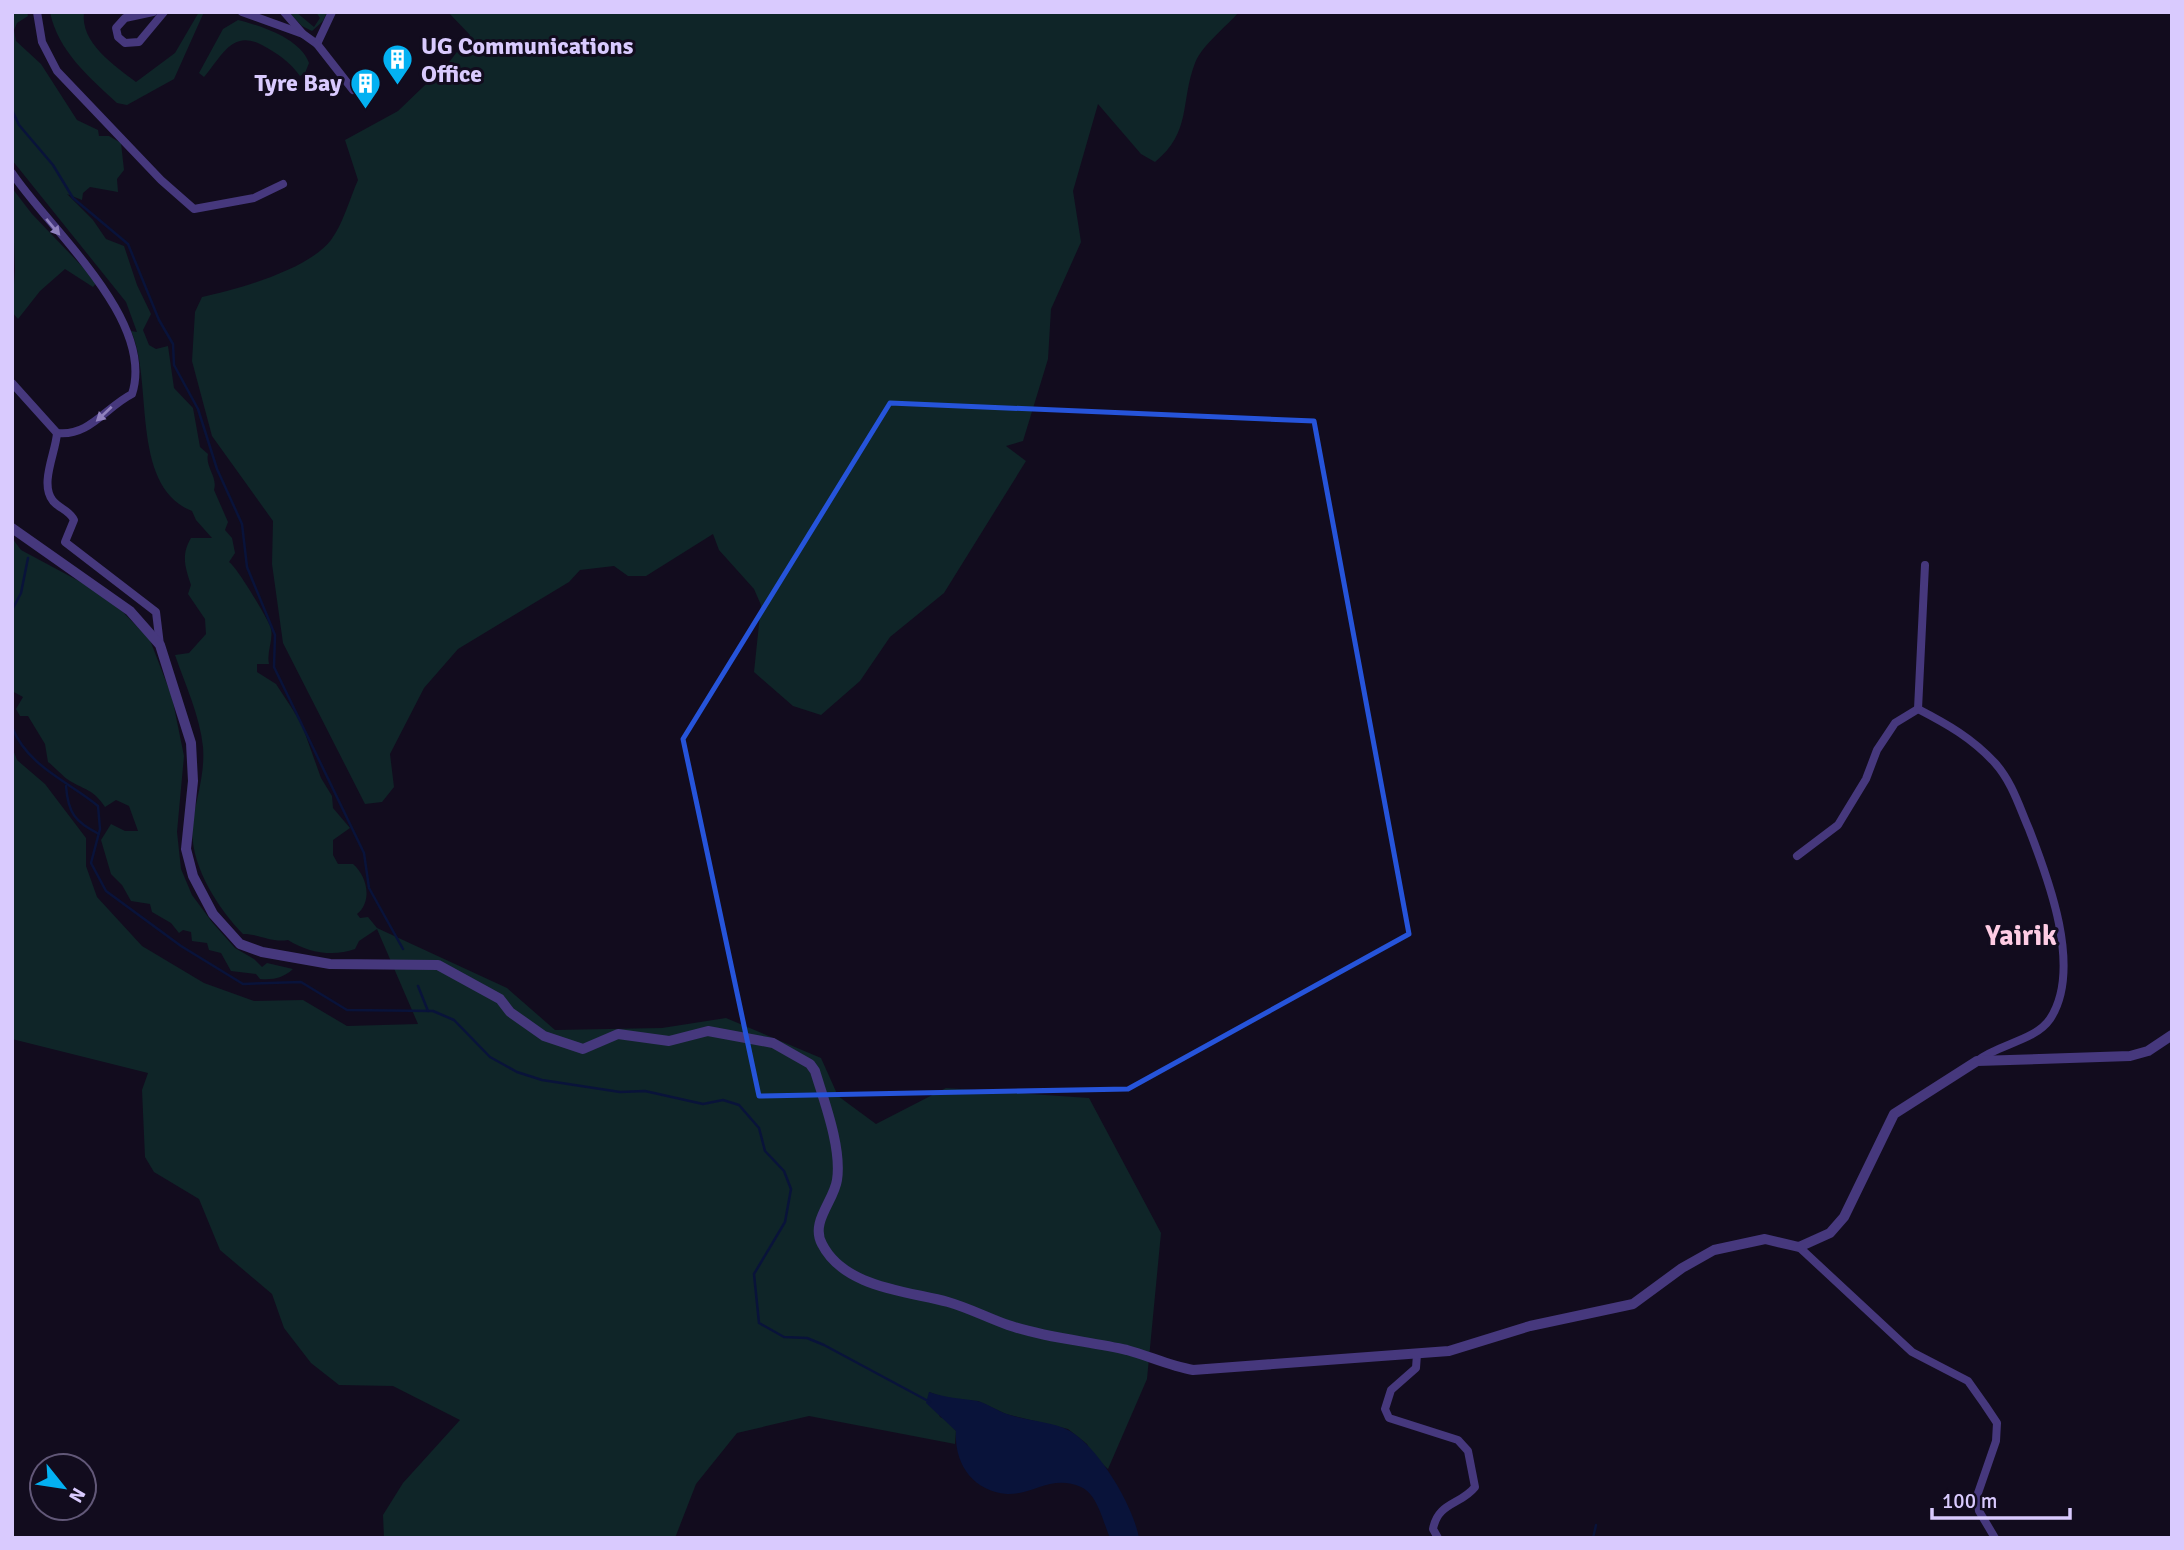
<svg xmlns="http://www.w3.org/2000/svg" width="2184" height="1550" viewBox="0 0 2184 1550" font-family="Signika,sans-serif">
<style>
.green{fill:#0f2528}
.water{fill:#09133a}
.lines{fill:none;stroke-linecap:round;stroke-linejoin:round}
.stream{stroke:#09133a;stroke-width:2.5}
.minor{stroke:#46387d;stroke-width:8}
.tertiary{stroke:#46387d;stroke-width:10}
.oneway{fill:#9081be}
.marked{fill:none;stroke:#2654da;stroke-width:5;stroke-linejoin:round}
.labels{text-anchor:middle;stroke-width:6;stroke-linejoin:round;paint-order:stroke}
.poi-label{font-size:24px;font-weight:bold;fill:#d9cafe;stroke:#120c1e;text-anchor:start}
.quarter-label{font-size:28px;font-weight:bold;fill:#fecce4;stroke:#120c1e}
</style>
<rect width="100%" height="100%" fill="#120c1e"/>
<g class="green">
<path d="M12,12H27L28,16L17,23L14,30L16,41L41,64L77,120L98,130L99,136H109L121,143L124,170L117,179L118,192L90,187L83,193L82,200L67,194L93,220L106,239L124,246L137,285L151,314L143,330L149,345L156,349L168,346L174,388L193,408L200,447L208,454C205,467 218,477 214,490L228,522L225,530L232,538L235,553L229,562C237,567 266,616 270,626C275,638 266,651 269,664H257V672L276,684L293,710L302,725L321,778L332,796L333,808L350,828L333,840V855L338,864H353C367,876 373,901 357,914L360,918L368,917L377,928L507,988L555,1030L662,1028L726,1018L821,1058L838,1096L876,1124L946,1088L1089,1098L1161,1233L1147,1379L1108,1469L1092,1454L1087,1444L1068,1429L1006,1414L978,1401L952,1400L929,1392L940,1417L947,1420L956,1431L955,1444L809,1416L737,1433L696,1484L675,1538H384L383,1515L403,1483L460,1420L393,1386L339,1385L311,1363L284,1328L272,1294L220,1250L199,1199L154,1172L145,1157L142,1090L148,1073L12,1039V747L17,760L45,784L86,838V866L97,897L142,946L204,983L254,1001L303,1000L347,1026L418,1024L377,929L359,941L355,949C334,957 308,953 288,940C272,943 260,934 243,934C217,907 187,861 193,821C197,795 205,774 203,747C200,716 185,684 175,655L189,653L206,634L205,619L188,594L191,585C185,567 181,555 191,538H212L196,520L192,511C129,486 154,380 131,331L137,332L126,302L12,160Z"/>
<path d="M50,12H84C80,43 114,65 136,82L175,53L199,12H204L174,79L127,105L117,103C89,77 58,51 50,12Z"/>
<path d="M289,12H296L314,27L320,18L316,12H327L323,21L312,31L302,26Z"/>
<path d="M448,12H1239C1226,27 1202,45 1195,63C1180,102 1192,132 1155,162L1141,154L1098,104L1073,191L1081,242L1051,309L1048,359L1023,441L1006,446L1026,461L944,593L890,637L860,681L821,715L793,706L754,672L761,605L754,589L719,550L713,534L646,576H628L614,566L580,570L569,582L458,649L424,688L390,754L394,787L382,802L365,804L283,643L272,564L273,521L212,436L192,361L195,312L202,297C238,289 308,270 331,240C343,224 350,198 358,180L345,140L398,111L450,61L470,35Z"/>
<path d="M238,20C261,26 300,38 309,63L305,73L300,76C289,61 278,54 262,45C232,29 222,56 204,77L199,73L223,29Z"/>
<path d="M12,188L32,214L97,282L93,287L65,269L40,291L18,319L12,312L15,270Z"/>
<path d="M12,538L21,550L90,587L123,612L150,640L172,697L184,756L177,832L181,869L192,895L212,922L235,948L254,959L262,967L267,963L293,969C283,978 274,980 260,979L256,974L231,971L221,953L209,950L207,943L192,941L191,932L183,930L179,933L171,923L152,912L150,904L131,901L122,885L111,874L101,840L111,824L125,831H138L129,806L116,800L105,807C93,789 85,790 70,781C62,776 55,767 48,762L45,744L28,716H20L16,709L23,697L12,691Z"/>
</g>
<path class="water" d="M929,1392C946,1398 960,1398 977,1401C987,1403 997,1411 1007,1414C1026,1421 1052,1421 1070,1431C1099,1448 1133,1505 1139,1538H1110C1103,1522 1098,1495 1081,1487C1052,1474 1033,1495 1007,1494C973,1491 954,1464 956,1431L926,1403Z"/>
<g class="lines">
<g class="stream">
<path d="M12,110L19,125L53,165L73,198L128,244L159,320L173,344L174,365L198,409L217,469L242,524L247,567L275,635L274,667L364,853L369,888L403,949"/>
<path d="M12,610L21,593L28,558"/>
<path d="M12,727C28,767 68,781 98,806L100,829L91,863L106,891L181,946L243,984L301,982L347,1010L433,1011L454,1020L490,1057L517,1072L542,1080L620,1092L645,1091L703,1104L723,1100L739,1105L759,1128L765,1151L784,1171L791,1189L785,1222L754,1274L759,1323L784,1337L807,1338L824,1345L930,1402"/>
<path d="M66,786C68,813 75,822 99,834"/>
<path d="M418,986L428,1011"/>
<path d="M1593,1538L1596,1525"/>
</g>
<g class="minor">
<path d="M37,12L42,42L57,71L161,180L194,209L254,198L283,184"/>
<path d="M153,12L125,18L116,28L118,37L125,43L139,42L164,12"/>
<path d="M242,12L303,34L317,44L332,12"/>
<path d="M284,12L303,34"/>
<path d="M317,44L353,90"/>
<path d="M12,173C50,230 156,320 132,394C106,407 89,437 57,433L12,383"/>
<path d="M57,433C56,452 39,484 53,501C60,509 69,510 74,520L65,542L156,612L160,645"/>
<path d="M1918,709C1947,724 1972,738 1995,763C2012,782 2019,806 2029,829C2048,878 2083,969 2050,1019C2035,1041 1998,1044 1977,1061"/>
<path d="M1918,709L1925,565"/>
<path d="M1797,856L1838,825L1866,779L1877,750L1895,723L1918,709"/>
<path d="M1799,1247L1912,1352L1968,1381L1985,1405L1997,1423L1996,1441L1977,1496L1979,1511L1995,1538"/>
<path d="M1417,1354L1416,1368L1391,1390L1385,1409L1389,1418L1458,1440L1468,1451L1475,1487C1461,1505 1438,1502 1433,1529L1438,1538"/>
</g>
<path class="tertiary" d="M12,528L130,611L160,645L191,743L193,781L186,849L193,876L213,914L240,944L262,952L330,964L438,965L500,999L510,1012L544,1036L583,1049L618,1034L669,1041L708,1031L773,1043L810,1064L815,1071C824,1101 842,1148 837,1180C834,1201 810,1222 822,1244C844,1288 908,1291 948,1302C969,1308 988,1318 1008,1325C1046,1338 1087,1341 1127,1350C1149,1356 1170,1366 1193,1370L1449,1351L1530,1326L1633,1304L1682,1268L1714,1250L1765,1239L1799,1247L1830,1233L1844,1217L1894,1114L1977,1061L2130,1056L2148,1051L2172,1035"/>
</g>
<defs><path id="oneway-solid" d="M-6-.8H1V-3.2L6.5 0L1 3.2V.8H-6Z" transform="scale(1.75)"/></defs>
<g class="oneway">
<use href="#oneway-solid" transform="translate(53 227) rotate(50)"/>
<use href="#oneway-solid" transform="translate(104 414) rotate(137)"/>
</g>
<path class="marked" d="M890,403L1314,421L1409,934L1128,1089L759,1096L683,739Z"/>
<defs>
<symbol id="building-pin" viewBox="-11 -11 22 30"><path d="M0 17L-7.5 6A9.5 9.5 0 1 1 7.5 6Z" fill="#03b1f2" stroke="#120c1e"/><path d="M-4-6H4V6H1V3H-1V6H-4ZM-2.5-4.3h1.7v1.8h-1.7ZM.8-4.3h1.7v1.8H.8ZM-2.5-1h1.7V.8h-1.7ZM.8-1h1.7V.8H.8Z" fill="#fff"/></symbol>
</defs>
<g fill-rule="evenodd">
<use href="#building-pin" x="380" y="42" width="35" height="47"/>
<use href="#building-pin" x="348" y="66" width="35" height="47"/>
</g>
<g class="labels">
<g class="poi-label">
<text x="421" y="54">UG Communications<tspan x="421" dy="28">Office</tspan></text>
<text x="342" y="91" text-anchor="end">Tyre Bay</text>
</g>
<g class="quarter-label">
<text x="2021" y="945">Yairik</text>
</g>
</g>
<rect width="2184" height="1550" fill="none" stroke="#d9cafe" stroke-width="28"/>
<g transform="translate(63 1487) rotate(120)"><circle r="33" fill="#120c1e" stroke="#625878" stroke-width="2"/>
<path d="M0-5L12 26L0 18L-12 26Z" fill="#03b1f2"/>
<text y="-10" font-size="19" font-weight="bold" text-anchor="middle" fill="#d9cafe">N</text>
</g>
<path d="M1932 1508v10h138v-10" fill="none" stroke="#d9cafe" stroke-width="3.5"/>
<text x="1942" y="1508" font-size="21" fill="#d9cafe" stroke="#120c1e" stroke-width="5" paint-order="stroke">100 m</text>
</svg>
